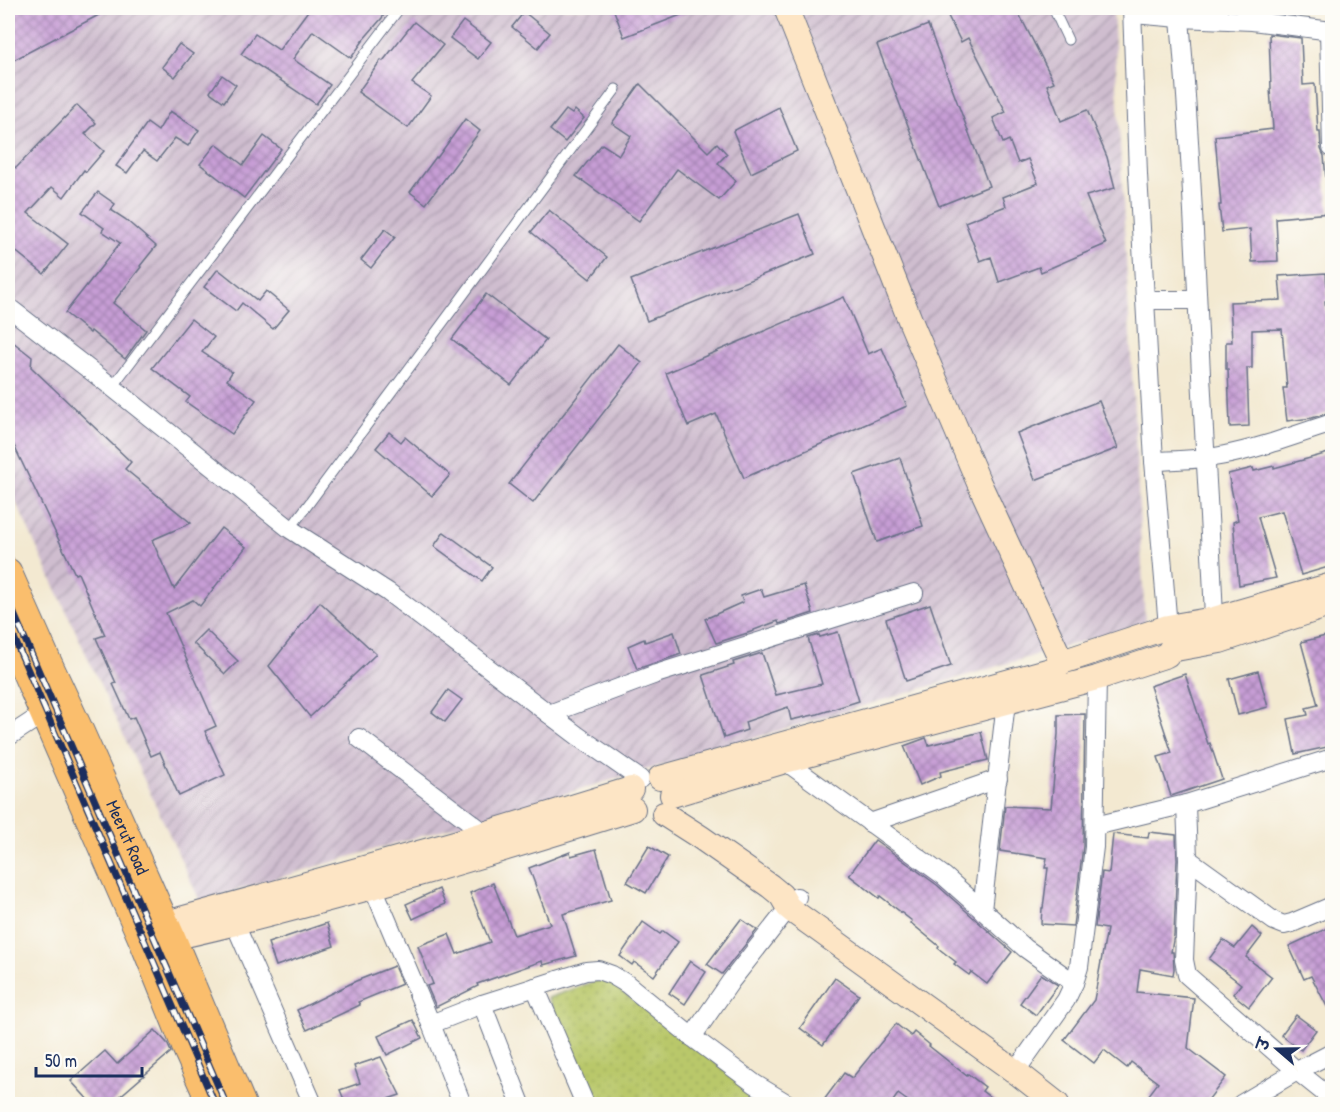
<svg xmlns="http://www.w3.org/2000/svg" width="1340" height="1112" viewBox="0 0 1340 1112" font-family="'Patrick Hand','Playpen Sans Deva',sans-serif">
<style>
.industrial{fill:url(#industrial-furrows)}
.grass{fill:url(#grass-dots);stroke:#6a7c64;stroke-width:1.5}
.building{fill:url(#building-cross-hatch)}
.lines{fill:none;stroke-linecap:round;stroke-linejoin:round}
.lane-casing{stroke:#677086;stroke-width:11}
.street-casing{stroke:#677086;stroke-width:20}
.secondary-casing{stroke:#677086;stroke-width:26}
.primary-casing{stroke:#677086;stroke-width:29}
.lane{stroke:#fff;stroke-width:9}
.street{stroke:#fff;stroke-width:18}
.secondary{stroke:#fde5c5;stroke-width:24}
.primary{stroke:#fabe6d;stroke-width:27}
.rail-casing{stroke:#1b2f5e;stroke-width:7}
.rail{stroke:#fdfcf7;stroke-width:4.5;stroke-dasharray:14;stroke-linecap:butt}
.labels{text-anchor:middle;stroke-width:4.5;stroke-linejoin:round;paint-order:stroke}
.street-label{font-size:18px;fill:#1b2f5e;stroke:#fdfcf7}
</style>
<defs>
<pattern id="industrial-furrows" width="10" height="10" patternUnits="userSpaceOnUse" patternTransform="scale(1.5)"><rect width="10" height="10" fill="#cfbdcf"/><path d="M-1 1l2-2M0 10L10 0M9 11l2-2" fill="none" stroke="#a79aab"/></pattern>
<pattern id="grass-dots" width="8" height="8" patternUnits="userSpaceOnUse" patternTransform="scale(1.5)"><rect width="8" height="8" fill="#b9c86a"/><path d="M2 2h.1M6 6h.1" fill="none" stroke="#9eac5e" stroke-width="1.8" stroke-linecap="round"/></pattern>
<pattern id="building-cross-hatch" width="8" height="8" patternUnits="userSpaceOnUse" patternTransform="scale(1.5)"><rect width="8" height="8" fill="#c79ed5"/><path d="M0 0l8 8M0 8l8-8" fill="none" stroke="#a181b0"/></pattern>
</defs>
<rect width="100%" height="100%" fill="#fdfcf7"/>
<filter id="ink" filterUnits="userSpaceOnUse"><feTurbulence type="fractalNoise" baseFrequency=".0167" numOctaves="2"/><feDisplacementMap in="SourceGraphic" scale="12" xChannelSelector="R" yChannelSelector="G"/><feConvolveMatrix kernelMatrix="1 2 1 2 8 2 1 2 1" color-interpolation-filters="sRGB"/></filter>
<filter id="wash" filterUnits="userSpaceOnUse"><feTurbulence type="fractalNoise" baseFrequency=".008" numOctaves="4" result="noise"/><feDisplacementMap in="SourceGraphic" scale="24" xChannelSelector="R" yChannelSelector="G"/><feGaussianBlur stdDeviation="1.35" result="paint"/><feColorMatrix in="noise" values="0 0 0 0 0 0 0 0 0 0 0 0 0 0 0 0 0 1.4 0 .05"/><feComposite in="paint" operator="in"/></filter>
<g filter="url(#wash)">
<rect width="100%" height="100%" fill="#f3e9d1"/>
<path class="industrial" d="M8,8H1113L1145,623L200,901L8,485Z"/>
<path class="grass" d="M604,978L663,1022L769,1104H595L548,998Z"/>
<g id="blocks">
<g class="building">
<path d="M13,8H112L8,63V10Z"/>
<path d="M310,8H388L382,18L362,41H363L351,58L313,31L293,59L330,85L316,104L241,54L255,34L279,50Z"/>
<path d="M613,8H699L624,37Z"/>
<path d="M944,8H1016L1054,82L1047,85L1061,121L1087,110L1107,157L1115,188L1086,196L1106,244L1041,272L1039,267L999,282L991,257L980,261L965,222L1006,206L1003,197L1038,183L1028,159L1018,163L1009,140L1003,143L993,118L1006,112L968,38L961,42Z"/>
<path d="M524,12L550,33L538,48L512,27Z"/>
<path d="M463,21L491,42L478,59L450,38Z"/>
<path d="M414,22L443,45L412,83L431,96L408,128L358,92L381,60L383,61Z"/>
<path d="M928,25L989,186L939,206L877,45Z"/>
<path d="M1269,34L1301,38L1303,85L1315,84L1318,132H1320L1321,149L1324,156L1329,213L1276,218L1278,261L1252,262L1250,229L1222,232L1219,205H1221L1215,136L1273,129L1270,89H1271Z"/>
<path d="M179,44L193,54L175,77L162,67Z"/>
<path d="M222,75L236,85L224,102L210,92Z"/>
<path d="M640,84L708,152L717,143L727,154L718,163L736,181L719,200L677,169L639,221L576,176L602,144L619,155L631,136L612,123Z"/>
<path d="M77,105L96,123L85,134L104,151L86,172L84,170L64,197L52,187L28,213L68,244L44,274L8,245V160L16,168Z"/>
<path d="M779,107L797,151L751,173L733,131Z"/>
<path d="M566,110L572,114L575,110L584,118L565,142L550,130Z"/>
<path d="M170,111L199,130L188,146L175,138L157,161L143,151L127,173L116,166L147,123L158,131Z"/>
<path d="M465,119L480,131L426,204L410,192L436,157L437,158Z"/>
<path d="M264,136L281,149L244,198L200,164L216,144L243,165Z"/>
<path d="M98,192L115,204L111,210L125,219L156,246L140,266L141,267L113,303L146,330L125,359L91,331L90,333L65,313L120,243L102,231L104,228L82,212Z"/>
<path d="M549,210L607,257L590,279L531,232Z"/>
<path d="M799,214L815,254L647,321L631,280Z"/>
<path d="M385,229L395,237L371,268L361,260Z"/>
<path d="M218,269L258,301L266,291L289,310L273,329L242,303L236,311L204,287Z"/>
<path d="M1326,273L1328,300L1325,301L1328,325H1325L1328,381L1332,412L1312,418L1287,421L1283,388H1287L1282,329L1252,330V368H1247L1249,426L1230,427L1228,369H1226V342H1232L1230,302L1281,300L1279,276Z"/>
<path d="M486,294L546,340L511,385L452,339Z"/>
<path d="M844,297L868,354L882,348L907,406L744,478L716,414L688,426L666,373Z"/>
<path d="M191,319L214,337L202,352L232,372L227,380L256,400L232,434L186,402L190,397L152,368Z"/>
<path d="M8,338L32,357L31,367L131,462L125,469L191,523L152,540L174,589L221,528L246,547L200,606L193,600L166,613L216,726L205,731L225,775L179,796L160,752L151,756L134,717L129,719L113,684L116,683L96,638L105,635L78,573L75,574L8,433Z"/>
<path d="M618,344L642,363L533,503L509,484Z"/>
<path d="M1099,401L1118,448L1035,480L1017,433Z"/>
<path d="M389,432L401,442L405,437L450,475L432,496L376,448Z"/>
<path d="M1332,452V566L1301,575L1282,511L1258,517L1276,578L1239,585L1233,522L1238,520L1228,474L1253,468L1254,471L1274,466V468Z"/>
<path d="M900,458L923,526L877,542L854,474Z"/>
<path d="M444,532L492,567L482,581L434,546Z"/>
<path d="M804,585L813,613L779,624L778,621L754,630V631L716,643L705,619L743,602L741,596L761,589L764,597Z"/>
<path d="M320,602L376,654L310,717L269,666Z"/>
<path d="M930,604L951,666L906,681L886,619Z"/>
<path d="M206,630L238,661L225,674L193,643Z"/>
<path d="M674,632L681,654L637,669L628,646L644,639L645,642Z"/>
<path d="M838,632L859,701L818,714L791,720L788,707L745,722L747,730L724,738L703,675L734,665L733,662L762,653L776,695L822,684L808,638L819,635L820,637Z"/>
<path d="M1330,635L1332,642V746L1295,754L1288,719L1308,715L1306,708L1318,705L1301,642Z"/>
<path d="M1258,671L1268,707L1238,715L1229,679Z"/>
<path d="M1185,674L1208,744L1210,743L1222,779L1171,796L1158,757L1172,753L1150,686Z"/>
<path d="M448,690L462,700L445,722L432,712Z"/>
<path d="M1085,714L1083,846L1073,926L1041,924L1042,908H1043L1048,868H1045L1047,858L1000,851L1005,806L1051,808L1058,734V715Z"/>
<path d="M981,732L988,760L940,772L941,776L920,785L904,746L926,738L929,745Z"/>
<path d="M1149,832L1176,835L1177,859L1174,935L1171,952H1173L1174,969L1173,975L1140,969L1137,992L1194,998L1188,1048L1226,1077L1205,1104H1159L1148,1096L1158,1083L1131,1062L1127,1068L1104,1050L1094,1063L1064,1040L1094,1000L1107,929L1095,927L1102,872L1109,873L1113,834L1148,838Z"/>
<path d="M875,840L937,885L1012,952L987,984L971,972L969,975L954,964L956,962L938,948L939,946L911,923L912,921L880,896L879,898L849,875Z"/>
<path d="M649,846L668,857L646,893L627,882Z"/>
<path d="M596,849L611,900L563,914L576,956L543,965L542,961L477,984L478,986L436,1007L427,986L433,984L418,946L449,934L457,954L490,942L470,893L493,883L514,935L550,924L529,868L570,852L571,856Z"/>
<path d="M439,889L445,904L413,919L406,904Z"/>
<path d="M741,919L757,930L722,974L707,964Z"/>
<path d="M643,922L660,934L663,931L678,942L654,976L634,962L632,965L620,956Z"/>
<path d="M327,923L334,946L276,966L268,943Z"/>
<path d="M1332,926V1016L1311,976L1304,979L1289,946Z"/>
<path d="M1252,927L1262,936L1246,957L1272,977L1249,1007L1233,994L1241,984L1209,959L1223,940L1235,948Z"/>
<path d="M690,961L706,972L685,1004L669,993Z"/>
<path d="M394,966L402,984L358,1002L360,1005L307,1030L297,1010L356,981Z"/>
<path d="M1041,974L1058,985L1036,1015L1020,1003Z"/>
<path d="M835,978L859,995L823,1045L800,1028Z"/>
<path d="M1296,1015L1316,1030L1301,1050L1281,1035Z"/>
<path d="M413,1020L422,1038L387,1055L378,1036Z"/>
<path d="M896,1024L911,1036L914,1032L930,1045L929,1046L967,1076L968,1074L985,1087L982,1091L999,1104H912L898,1094L891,1104H821L844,1073L852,1078Z"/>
<path d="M155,1030L167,1043L171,1052L111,1104H92L71,1081L105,1051L117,1064Z"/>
<path d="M381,1057L400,1095L373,1104H346L340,1090L360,1083L354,1066Z"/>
</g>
</g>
</g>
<g filter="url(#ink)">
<use href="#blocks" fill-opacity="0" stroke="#677086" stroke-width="1.5"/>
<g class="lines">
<defs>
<g id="lane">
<path d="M1053,8L1068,40"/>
<path d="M112,387L400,8"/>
<path d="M290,529L616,89"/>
<path d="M189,1104L203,1091"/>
</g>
<g id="street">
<path d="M1132,8L1138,174L1154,461L1169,639"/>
<path d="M1179,8C1190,129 1195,252 1201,374C1205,456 1211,537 1214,619"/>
<path d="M1133,14L1180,18L1252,21L1332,31"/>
<path d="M1329,31L1332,148"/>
<path d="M1146,300H1197"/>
<path d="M8,307L112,387L290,529L388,592L578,736L640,779"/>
<path d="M1154,461C1176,460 1199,460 1220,456C1258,449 1296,435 1332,423"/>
<path d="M549,714L656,674L914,593"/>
<path d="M8,737L43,714"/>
<path d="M359,738L486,834"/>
<path d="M785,761L944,876L1025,948L1074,983"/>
<path d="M1186,804L1188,859L1184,960L1187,975L1297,1071L1332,1099"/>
<path d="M870,823L998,779"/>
<path d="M1095,826L1186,804L1332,758"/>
<path d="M1188,859L1274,921L1284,925L1292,923L1332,906"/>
<path d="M373,887L431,1024L462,1104"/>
<path d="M982,910L1006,702"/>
<path d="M235,924L313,1104"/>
<path d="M535,987L585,1104"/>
<path d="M482,1004L521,1104"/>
<path d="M431,1024L482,1004L586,971L598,970L612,975L627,984L692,1037L755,1084L788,1104"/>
<path d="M692,1037L731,981L797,897"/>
<path d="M1015,1072L1066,1000L1074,983L1079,967L1094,847L1097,678"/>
<path d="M1241,1104L1297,1071L1332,1053"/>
</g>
<g id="secondary">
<path d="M786,8L912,325L979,483L1062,662"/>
<path d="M660,778L1054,669L1062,662L1168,627L1214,619L1332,585"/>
<path d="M672,795L785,761L1097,678L1167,655L1170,650L1220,641L1332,604"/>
<path d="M664,814L700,837L770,886L781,895L788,907L794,912L1020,1075L1057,1104"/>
<path d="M166,923L458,842L631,789"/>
<path d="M172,938C254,920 334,898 415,875C488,854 560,832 633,809"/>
</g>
<g id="primary">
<path id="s1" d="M8,572L47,660L80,731L172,938L242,1104"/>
<path d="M8,632L145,946L186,1048L211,1104"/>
</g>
</defs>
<use href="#lane" class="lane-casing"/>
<use href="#street" class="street-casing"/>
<use href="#secondary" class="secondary-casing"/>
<use href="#primary" class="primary-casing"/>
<use href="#lane" class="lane"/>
<use href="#street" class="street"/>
<use href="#secondary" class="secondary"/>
<use href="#primary" class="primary"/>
<defs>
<g id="rail">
<path d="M8,600L226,1104"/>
<path d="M8,624L215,1104"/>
</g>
</defs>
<use href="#rail" class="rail-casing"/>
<use href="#rail" class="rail"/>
</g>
</g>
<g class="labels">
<g class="street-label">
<text dy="6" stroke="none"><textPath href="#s1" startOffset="291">Meerut Road</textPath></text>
</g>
</g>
<rect width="1340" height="1112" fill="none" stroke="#fdfcf7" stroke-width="30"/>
<g transform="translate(1277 1049) rotate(290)" stroke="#fdfcf7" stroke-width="4.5" paint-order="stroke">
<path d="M0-4.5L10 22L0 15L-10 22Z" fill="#1b2f5e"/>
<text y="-9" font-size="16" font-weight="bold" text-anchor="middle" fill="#1b2f5e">उ</text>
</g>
<path d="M36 1067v9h106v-9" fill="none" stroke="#1b2f5e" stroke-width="3"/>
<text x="45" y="1067" font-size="18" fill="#1b2f5e" stroke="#fdfcf7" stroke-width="4.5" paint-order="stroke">50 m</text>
</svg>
